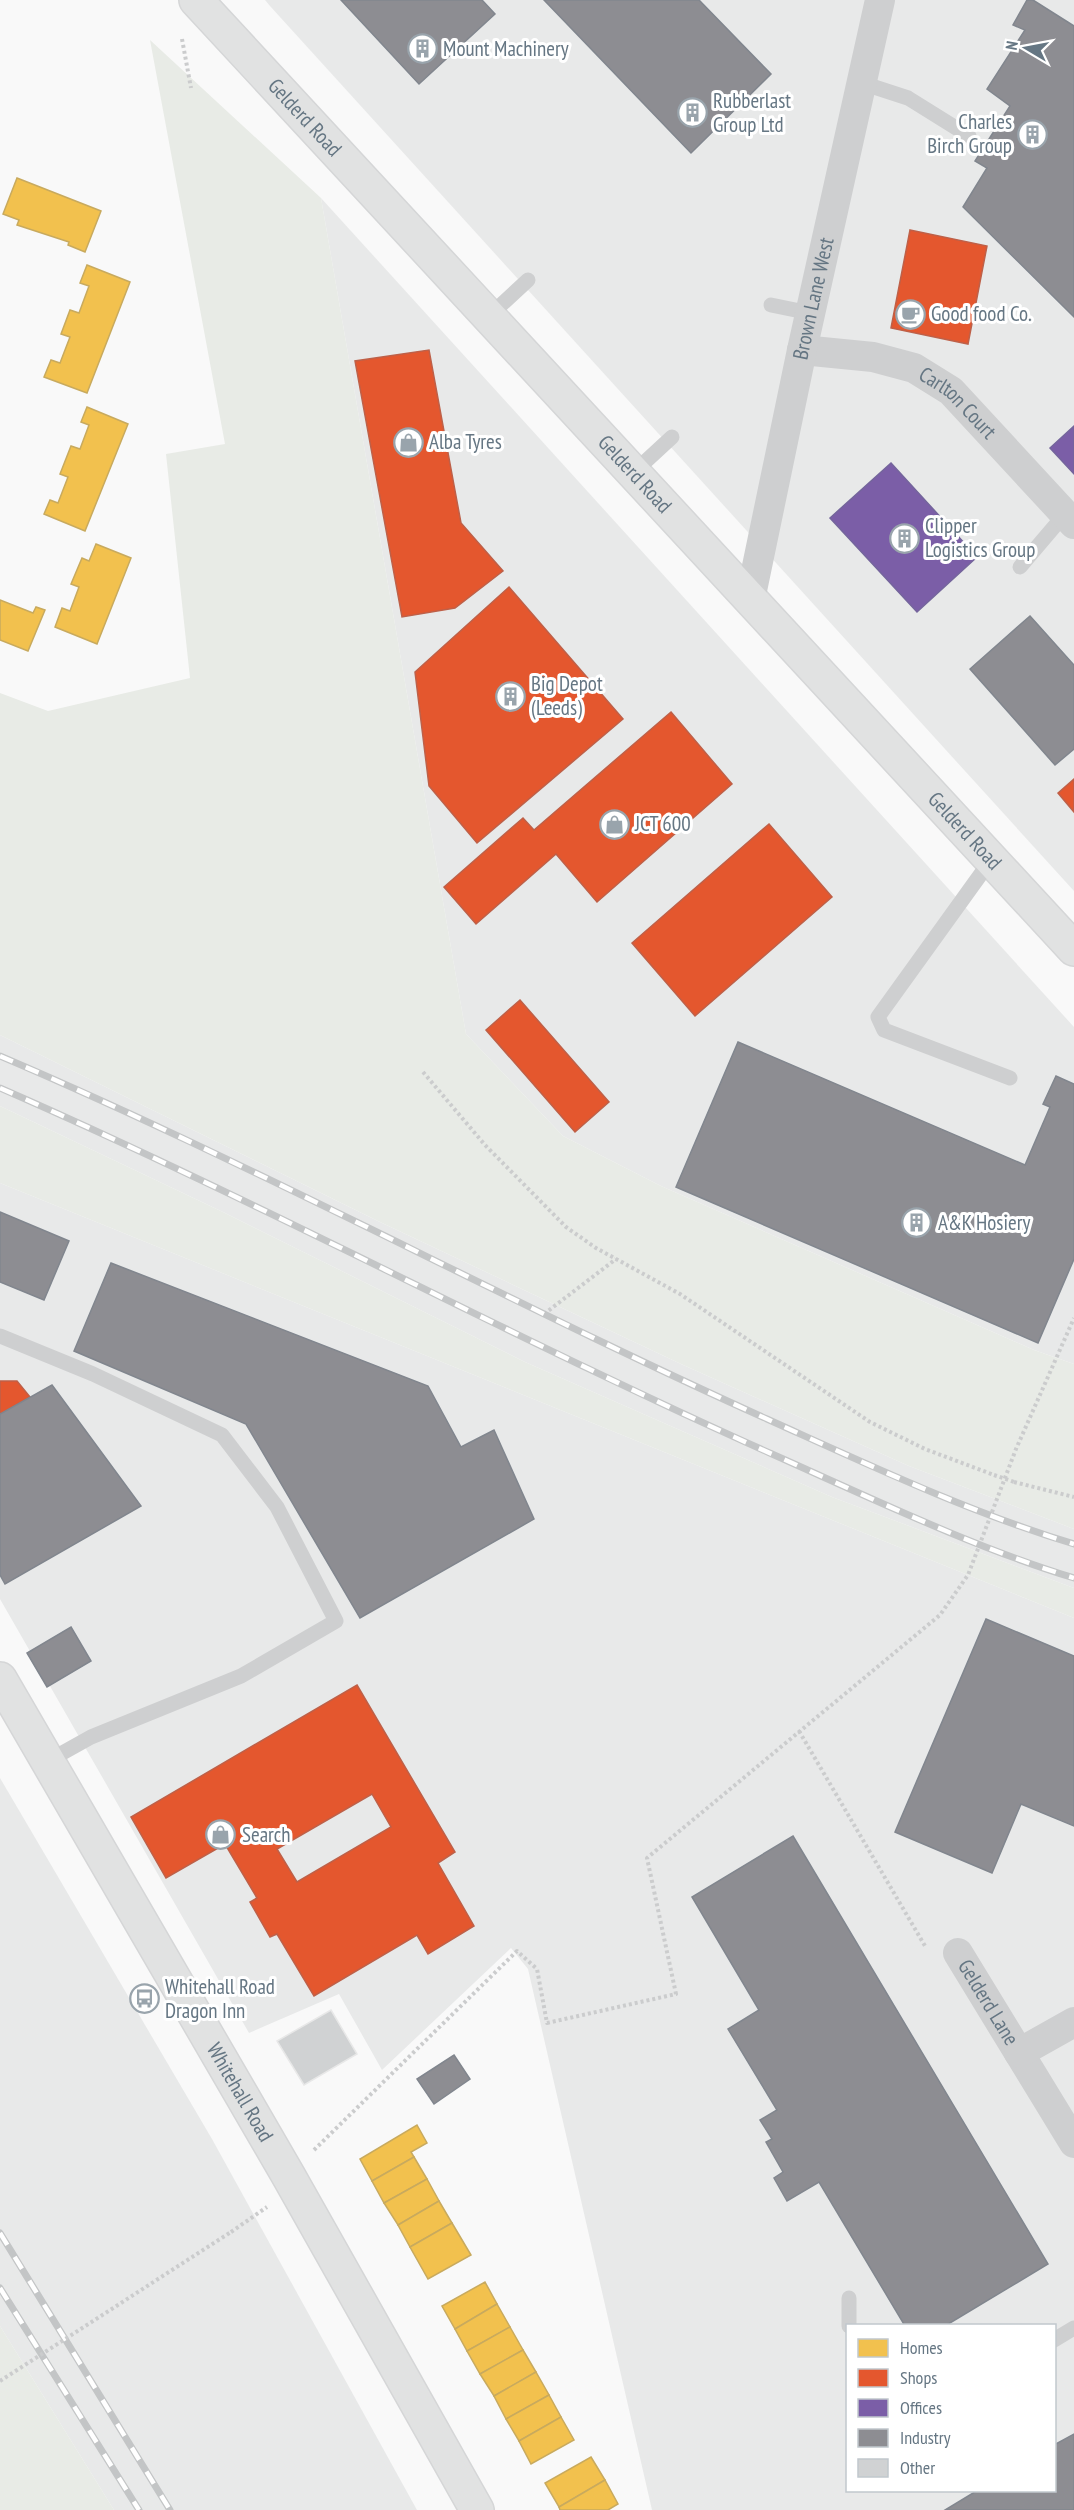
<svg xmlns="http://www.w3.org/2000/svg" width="1074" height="2510" viewBox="0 0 1074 2510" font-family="'PT Sans Narrow',sans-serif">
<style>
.built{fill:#e8e9e9;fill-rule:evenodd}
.green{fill:#e8ebe6}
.homes{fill:#f2c14e;stroke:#c8aa5e;stroke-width:1.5}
.shops{fill:#e4572e;stroke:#be6048;stroke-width:1.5;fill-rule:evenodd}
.offices{fill:#7b5ea7;stroke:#74659c;stroke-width:1.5}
.industry{fill:#8d8d92;stroke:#81868e;stroke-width:1.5}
.building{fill:#d0d2d3;stroke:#e8e8e8;stroke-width:1.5}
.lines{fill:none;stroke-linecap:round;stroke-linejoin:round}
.primary-casing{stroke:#d5d6d7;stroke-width:36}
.path{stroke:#cbcccd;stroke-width:4;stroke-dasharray:3 3;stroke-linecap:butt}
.service{stroke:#cecfd0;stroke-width:15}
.minor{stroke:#cecfd0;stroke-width:30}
.primary{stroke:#e1e2e2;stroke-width:33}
.rail-casing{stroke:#c3c5c6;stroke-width:7}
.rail{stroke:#fff;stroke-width:4.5;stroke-dasharray:14;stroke-linecap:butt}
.path-bridge{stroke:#cbcccd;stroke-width:4;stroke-dasharray:3 3;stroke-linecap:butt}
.labels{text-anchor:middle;stroke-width:6;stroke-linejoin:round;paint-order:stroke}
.poi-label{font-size:21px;fill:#657683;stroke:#fff;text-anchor:start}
.street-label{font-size:21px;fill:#657683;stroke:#fff}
</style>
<rect width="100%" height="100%" fill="#f9f9f9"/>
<g class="built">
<path d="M265,0H1074V891L270,6Z"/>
<path d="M321,198L1074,1027V1364L1034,1350L661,1186L563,1136L466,1034Z"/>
<path d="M0,1035L380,1222L681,1364L909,1466L1074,1529V1588L832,1497L525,1362L225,1213L0,1106Z"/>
<path d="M0,1183L1074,1618V2510H652L528,1969L511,1948L382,2070L339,1994L249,2033L0,1599ZM848,2326H1054V2490H848Z"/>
<path d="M0,1778L212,2139L417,2510H114L0,2326Z"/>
</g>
<g class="green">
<path d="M150,40L321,198L466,1034L563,1136L661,1186L1034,1350L1074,1364V1529L909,1466L681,1364L380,1222L0,1035V693L48,711L190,678L166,454L225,444Z"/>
<path d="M0,1106L225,1213L525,1362L832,1497L1074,1588V1618L0,1183Z"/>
<path d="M0,2326L114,2510H0Z"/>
</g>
<g class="homes">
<path d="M17,178L101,211L85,252L68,245L69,242L17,225L19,220L3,214Z"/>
<path d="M87,265L130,282L87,393L44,377L51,360L60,363L70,337L61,334L70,310L79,313L89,286L80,283Z"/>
<path d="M87,407L128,424L85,531L44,514L50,500L58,503L68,477L60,474L71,446L80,449L89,425L81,422Z"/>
<path d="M96,544L131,558L97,644L55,627L62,608L70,611L79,587L71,584L82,558L89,561Z"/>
<path d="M0,600L33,613L36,607L45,610L28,651L0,640Z"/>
<path d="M417,2125L427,2143L411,2152L414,2157L372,2181L360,2159Z"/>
<path d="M414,2157L427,2179L384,2203L372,2181Z"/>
<path d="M427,2179L439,2201L398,2225L384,2203Z"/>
<path d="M439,2201L452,2223L410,2247L398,2225Z"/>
<path d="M452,2223L471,2255L428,2279L410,2247Z"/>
<path d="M485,2282L497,2304L455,2329L442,2306Z"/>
<path d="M497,2304L510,2327L467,2351L455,2329Z"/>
<path d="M510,2327L523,2350L480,2374L467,2351Z"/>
<path d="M523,2350L536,2372L494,2396L480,2374Z"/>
<path d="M536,2372L549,2395L506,2419L494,2396Z"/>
<path d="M549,2395L561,2417L519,2441L506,2419Z"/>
<path d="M561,2417L574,2440L531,2464L519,2441Z"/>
<path d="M591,2457L605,2480L559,2507L545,2483Z"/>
<path d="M605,2480L618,2504L608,2510H560L559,2507Z"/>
</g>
<g class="shops">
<path d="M910,230L987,246L968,344L891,328Z"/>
<path d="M429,350L461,523L503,571L455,608L402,617L355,361Z"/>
<path d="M509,587L623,719L477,843L429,786L415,672Z"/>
<path d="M671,712L732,784L597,902L556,854L476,924L444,887L523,818L534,830Z"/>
<path d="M1074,779V812L1058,793Z"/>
<path d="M769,824L832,897L695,1016L632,943Z"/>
<path d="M520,1000L609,1102L575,1132L486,1030Z"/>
<path d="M0,1381H17L30,1397L0,1414Z"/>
<path d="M357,1685L455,1852L438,1863L474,1926L428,1954L417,1935L314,1996L277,1934L270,1937L250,1902L257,1898L225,1844L166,1878L131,1817ZM372,1794L391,1827L297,1882L277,1849Z"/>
</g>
<g class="offices">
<path d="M1074,426V474L1050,448Z"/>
<path d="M891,463L977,557L917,612L830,518Z"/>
</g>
<g class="industry">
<path d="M341,0H482L495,14L419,84Z"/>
<path d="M544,0H699L771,74L691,153Z"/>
<path d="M1027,0H1033L1074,26V317L963,207L987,168L975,161L1010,106L987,89L1025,30L1013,25Z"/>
<path d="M1030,616L1074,665V749L1055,765L970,669Z"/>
<path d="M738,1042L1025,1165L1050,1107L1043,1104L1056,1076L1074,1084V1259L1038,1343L676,1187Z"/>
<path d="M0,1212L69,1241L44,1300L0,1282Z"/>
<path d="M111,1263L428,1386L461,1447L494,1430L534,1519L360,1618L246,1424L74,1351Z"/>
<path d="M52,1385L141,1506L5,1584L0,1575V1414Z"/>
<path d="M986,1619L1074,1656V1826L1021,1804L992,1873L895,1832Z"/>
<path d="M71,1627L91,1661L47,1687L27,1653Z"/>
<path d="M793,1836L1048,2264L945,2326H905L819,2182L787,2201L774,2178L783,2172L766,2142L772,2139L760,2120L777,2110L728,2029L759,2010L692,1897Z"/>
<path d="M454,2055L470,2079L434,2104L417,2079Z"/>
<path d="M1074,2434V2510H945L978,2490H1054V2445Z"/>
</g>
<path class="building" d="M331,2010L357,2054L304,2085L277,2041Z"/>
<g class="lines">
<defs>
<g id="primary">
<path id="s4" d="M196,0L1074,949"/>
<path id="s5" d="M0,1679L288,2175L477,2510"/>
</g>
</defs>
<use href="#primary" class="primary-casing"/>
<g class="path">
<path d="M182,39L191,88"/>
<path d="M423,1072L485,1145L566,1227L596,1248L680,1294L870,1422L925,1449L994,1475"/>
<path d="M544,1314L616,1259"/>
<path d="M1014,1482L1074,1497"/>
<path d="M799,1731L925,1946"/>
<path d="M314,2150L517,1951L537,1969L547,2023L676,1994L647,1858L940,1615L968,1575L1016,1449L1074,1318"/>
<path d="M231,2232L267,2207"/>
</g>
<g class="service">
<path d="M862,83L908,98L969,136"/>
<path d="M771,305L810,313"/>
<path d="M488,317L528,280"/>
<path d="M633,473L672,437"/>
<path d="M1020,567L1065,514"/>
<path d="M991,860L878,1017L884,1030L1010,1078"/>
<path d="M0,1336L93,1374L222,1435L277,1507L336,1621L241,1676L91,1737L48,1761"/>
<path d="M849,2298V2326"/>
<path d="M1054,2340L1074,2328"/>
</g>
<g class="minor">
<path id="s1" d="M802,350L873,357L914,368L951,391L1074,524"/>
<path id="s2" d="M750,600L802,350L880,0"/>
<path id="s3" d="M958,1953L1074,2143"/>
<path d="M1019,2053L1074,2022"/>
</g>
<use href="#primary" class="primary"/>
<defs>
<g id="rail">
<path d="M0,1056C260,1167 509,1303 767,1419C867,1464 968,1512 1074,1544"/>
<path d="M0,1088C261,1202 512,1338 772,1454C871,1498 970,1546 1074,1578"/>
<path d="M0,2233L170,2510"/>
<path d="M0,2288L139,2510"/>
</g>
</defs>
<use href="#rail" class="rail-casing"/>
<use href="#rail" class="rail"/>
<g class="path-bridge">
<path d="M994,1475L1014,1482"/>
<path d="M0,2381L231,2232"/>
</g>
</g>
<defs>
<symbol id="building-ring" viewBox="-11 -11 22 22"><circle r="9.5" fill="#fff" stroke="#99a4ac" stroke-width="1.5"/><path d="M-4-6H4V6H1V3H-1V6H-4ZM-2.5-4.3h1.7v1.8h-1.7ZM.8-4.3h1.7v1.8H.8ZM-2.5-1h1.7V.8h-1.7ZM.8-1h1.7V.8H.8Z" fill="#99a4ac"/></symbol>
<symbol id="cafe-ring" viewBox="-11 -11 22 22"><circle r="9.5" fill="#fff" stroke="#99a4ac" stroke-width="1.5"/><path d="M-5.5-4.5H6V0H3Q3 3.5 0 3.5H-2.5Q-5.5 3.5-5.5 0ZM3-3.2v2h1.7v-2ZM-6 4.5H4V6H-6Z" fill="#99a4ac"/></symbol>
<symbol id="shop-ring" viewBox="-11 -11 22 22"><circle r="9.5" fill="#fff" stroke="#99a4ac" stroke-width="1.5"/><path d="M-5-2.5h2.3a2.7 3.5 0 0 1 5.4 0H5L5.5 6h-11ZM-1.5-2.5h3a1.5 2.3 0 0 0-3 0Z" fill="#99a4ac"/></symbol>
<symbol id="bus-ring" viewBox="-11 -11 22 22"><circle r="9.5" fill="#fff" stroke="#99a4ac" stroke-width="1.5"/><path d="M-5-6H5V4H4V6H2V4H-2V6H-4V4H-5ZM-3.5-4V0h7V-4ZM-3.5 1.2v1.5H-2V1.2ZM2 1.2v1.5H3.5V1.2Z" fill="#99a4ac"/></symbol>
</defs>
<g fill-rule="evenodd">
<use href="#building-ring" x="406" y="32" width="33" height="33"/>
<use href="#building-ring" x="676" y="96" width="33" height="33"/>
<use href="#building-ring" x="1016" y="118" width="33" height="33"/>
<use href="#cafe-ring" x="894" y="298" width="33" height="33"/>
<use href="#shop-ring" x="392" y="426" width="33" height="33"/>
<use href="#building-ring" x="888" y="522" width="33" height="33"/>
<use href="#building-ring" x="494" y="680" width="33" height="33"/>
<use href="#shop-ring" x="598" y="808" width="33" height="33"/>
<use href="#building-ring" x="900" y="1206" width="33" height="33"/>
<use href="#shop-ring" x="204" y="1818" width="33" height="33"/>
<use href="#bus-ring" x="128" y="1982" width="33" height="33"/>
</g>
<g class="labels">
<g class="poi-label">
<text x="443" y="56">Mount Machinery</text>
<text x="713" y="108">Rubberlast<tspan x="713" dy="24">Group Ltd</tspan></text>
<text x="1012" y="129" text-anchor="end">Charles<tspan x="1012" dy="24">Birch Group</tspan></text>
<text x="931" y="321">Good food Co.</text>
<text x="429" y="449">Alba Tyres</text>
<text x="925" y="533">Clipper<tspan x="925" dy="24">Logistics Group</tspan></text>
<text x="531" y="691">Big Depot<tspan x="531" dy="24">(Leeds)</tspan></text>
<text x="635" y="831">JCT 600</text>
<text x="938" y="1230">A&amp;K Hosiery</text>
<text x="242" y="1842">Search</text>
<text x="165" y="1994">Whitehall Road<tspan x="165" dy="24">Dragon Inn</tspan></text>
</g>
<g class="street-label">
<text dy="7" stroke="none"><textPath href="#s4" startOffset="160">Gelderd Road</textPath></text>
<text dy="7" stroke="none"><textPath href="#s2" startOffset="308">Brown Lane West</textPath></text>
<text dy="7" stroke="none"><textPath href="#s1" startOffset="170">Carlton Court</textPath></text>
<text dy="7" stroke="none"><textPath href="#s4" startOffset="646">Gelderd Road</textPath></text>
<text dy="7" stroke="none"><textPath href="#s4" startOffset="1132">Gelderd Road</textPath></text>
<text dy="7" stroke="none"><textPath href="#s3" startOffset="58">Gelderd Lane</textPath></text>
<text dy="7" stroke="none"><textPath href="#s5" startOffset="478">Whitehall Road</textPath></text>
</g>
</g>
<rect x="846" y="2324" width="210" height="168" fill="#ffffff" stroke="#c1c8cd" stroke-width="1.5"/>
<rect x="858" y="2339" width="30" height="18" fill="#f2c14e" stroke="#c1c8cd" stroke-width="1.5"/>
<text x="900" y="2354" font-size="18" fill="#657683">Homes</text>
<rect x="858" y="2369" width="30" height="18" fill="#e4572e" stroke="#c1c8cd" stroke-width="1.5"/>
<text x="900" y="2384" font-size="18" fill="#657683">Shops</text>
<rect x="858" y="2399" width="30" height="18" fill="#7b5ea7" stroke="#c1c8cd" stroke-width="1.5"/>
<text x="900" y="2414" font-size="18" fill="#657683">Offices</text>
<rect x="858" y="2429" width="30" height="18" fill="#8d8d92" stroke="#c1c8cd" stroke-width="1.5"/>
<text x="900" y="2444" font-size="18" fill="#657683">Industry</text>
<rect x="858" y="2459" width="30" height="18" fill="#d0d2d3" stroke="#c1c8cd" stroke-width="1.5"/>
<text x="900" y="2474" font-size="18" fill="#657683">Other</text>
<g transform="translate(1026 48) rotate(280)" stroke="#ffffff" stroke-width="4.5" paint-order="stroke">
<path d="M0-4.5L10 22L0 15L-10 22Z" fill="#657683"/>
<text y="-9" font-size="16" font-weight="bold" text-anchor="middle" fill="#657683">N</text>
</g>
</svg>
